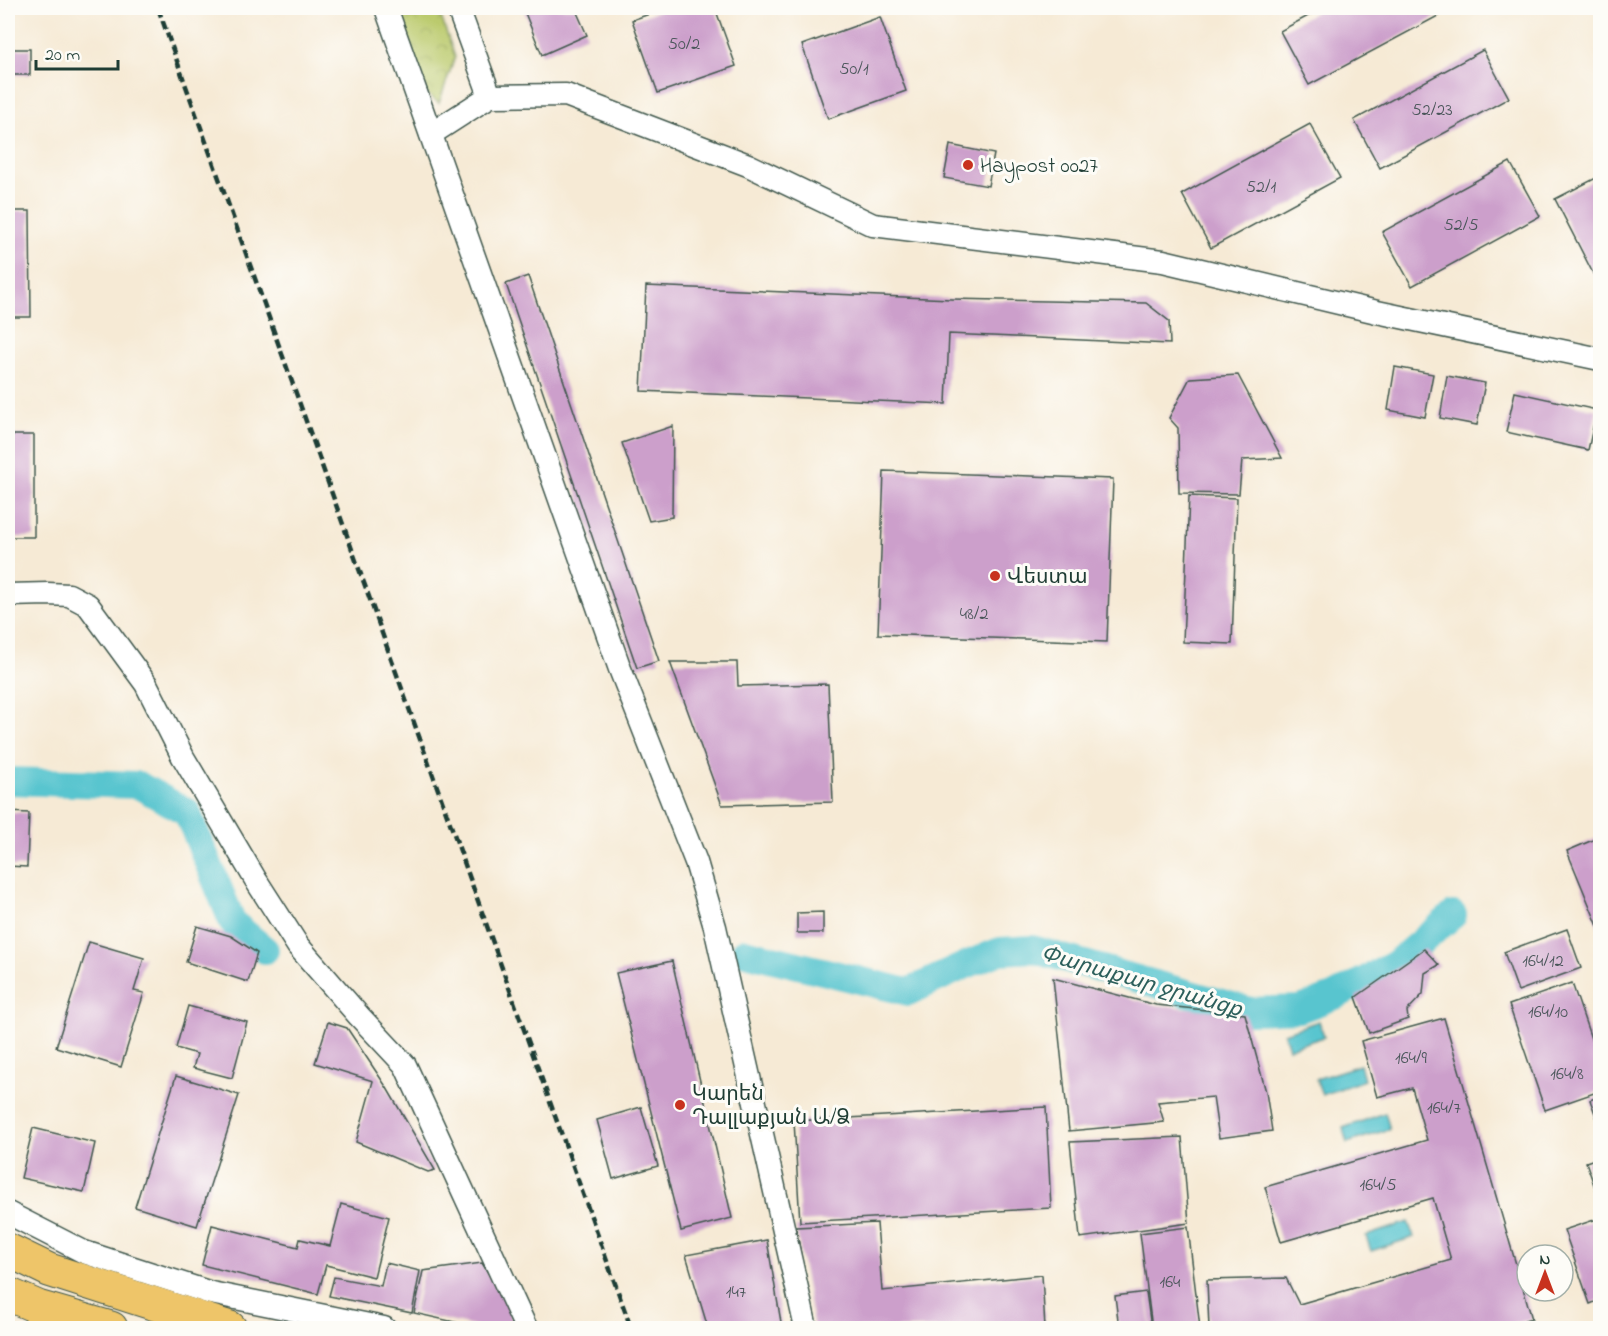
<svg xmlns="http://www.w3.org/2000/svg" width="1608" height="1336" viewBox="0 0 1608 1336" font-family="'Indie Flower','Noto Sans Armenian',sans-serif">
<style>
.park{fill:url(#park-crowns);stroke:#6d8450;stroke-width:1.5}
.water{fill:#58c5cf;stroke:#3c8182;stroke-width:1.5}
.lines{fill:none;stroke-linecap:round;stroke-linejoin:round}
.canal{stroke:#58c5cf;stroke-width:28}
.building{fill:#cc9fcb}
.minor-casing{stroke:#3f574c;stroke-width:25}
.trunk-casing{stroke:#3f574c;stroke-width:35}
.minor{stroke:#fff;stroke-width:22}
.trunk{stroke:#eec569;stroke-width:33}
.rail{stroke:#1f3d34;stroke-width:4.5;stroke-dasharray:9 4.5;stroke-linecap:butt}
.poi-dot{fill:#c8321e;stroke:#fdfcf7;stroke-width:2}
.labels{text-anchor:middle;stroke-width:6;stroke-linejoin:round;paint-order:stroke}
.number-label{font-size:18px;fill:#4a565a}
.poi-label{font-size:21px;fill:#1f3d34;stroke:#fdfcf7;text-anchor:start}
.water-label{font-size:22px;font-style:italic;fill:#2d5f5b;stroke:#fdfcf7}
</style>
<defs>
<pattern id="park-crowns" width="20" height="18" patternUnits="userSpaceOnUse" patternTransform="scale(1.5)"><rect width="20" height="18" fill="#bbca6d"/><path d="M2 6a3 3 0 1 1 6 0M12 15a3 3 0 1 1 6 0" fill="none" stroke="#a0ae5f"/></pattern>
</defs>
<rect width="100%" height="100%" fill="#fdfcf7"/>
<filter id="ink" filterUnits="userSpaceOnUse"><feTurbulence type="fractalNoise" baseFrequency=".0167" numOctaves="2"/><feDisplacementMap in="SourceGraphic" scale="12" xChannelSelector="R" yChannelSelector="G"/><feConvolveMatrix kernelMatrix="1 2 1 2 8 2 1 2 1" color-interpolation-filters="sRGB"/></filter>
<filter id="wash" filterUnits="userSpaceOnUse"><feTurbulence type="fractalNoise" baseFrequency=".008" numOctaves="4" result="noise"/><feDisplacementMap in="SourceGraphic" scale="24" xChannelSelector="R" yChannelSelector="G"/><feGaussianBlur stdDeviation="1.35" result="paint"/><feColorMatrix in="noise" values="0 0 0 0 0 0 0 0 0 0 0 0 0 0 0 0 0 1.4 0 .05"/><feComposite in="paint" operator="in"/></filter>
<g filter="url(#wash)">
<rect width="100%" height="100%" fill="#f6ead5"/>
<path class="park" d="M396,8H438L455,57L439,103L427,94Z"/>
<g class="water">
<path d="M1319,1021L1324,1037L1289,1048L1284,1033Z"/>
<path d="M1360,1065L1364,1080L1322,1095L1316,1079Z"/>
<path d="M1385,1113L1390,1129L1347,1143L1343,1128Z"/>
<path d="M1408,1222L1414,1237L1371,1251L1366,1236Z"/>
</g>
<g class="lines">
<g class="canal">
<path d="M8,781L138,785L187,812L233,923L265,950"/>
<path d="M745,952L908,992L966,965L1000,951L1032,949L1250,1011L1300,1009L1335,996L1394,965L1453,915"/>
</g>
</g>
<g id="blocks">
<g class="building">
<path d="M523,8H575L587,35L542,55Z"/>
<path d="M667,8H715L736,66L658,93L632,20Z"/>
<path d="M1323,8H1433L1438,16L1309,85L1280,31Z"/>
<path d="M880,17L906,91L828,119L802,45Z"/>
<rect x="8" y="49" width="22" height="26"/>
<path d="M1483,50L1509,98L1380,168L1354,120Z"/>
<path d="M1310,124L1340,178L1211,248L1182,194Z"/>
<path d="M950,145L994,154L988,186L944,178Z"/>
<path d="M1510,162L1540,216L1412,286L1382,232Z"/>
<path d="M1598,177L1600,183V287L1555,199Z"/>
<path d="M8,211H30L31,317H8Z"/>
<path d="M528,276L659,661L637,668L506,284Z"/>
<path d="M646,286L951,299L1146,303L1169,321L1170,344L949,334L946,404L641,391Z"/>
<path d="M1395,367L1433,374L1425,417L1388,410Z"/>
<path d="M1238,375L1282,458L1242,460L1239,494L1179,493L1178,428L1169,418L1190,378Z"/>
<path d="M1447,376L1485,383L1477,425L1440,418Z"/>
<path d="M1515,392L1597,410L1588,450L1506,432Z"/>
<path d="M673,426L672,517L649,521L622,443Z"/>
<path d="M1599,432H1600V451L1596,450Z"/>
<rect x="8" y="435" width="26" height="102"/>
<path d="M884,471L1113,479L1107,642L878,634Z"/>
<path d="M1189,496L1237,498L1232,644L1183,642Z"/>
<path d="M670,662H737L738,686L828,684L833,802L722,805Z"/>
<path d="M8,812L29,813L27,867L8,866Z"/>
<path d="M1600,837V931L1567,851Z"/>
<path d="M823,912V933H797V913Z"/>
<path d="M197,926L231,936L257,953L248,982L186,962Z"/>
<path d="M1567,929L1581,968L1518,991L1504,952Z"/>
<path d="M89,942L144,958L134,991L144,993L121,1067L56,1047Z"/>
<path d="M1424,949L1439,965L1425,973L1423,994L1407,1011L1408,1019L1369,1033L1356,997Z"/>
<path d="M672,961L732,1218L681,1231L616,973Z"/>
<path d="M1053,978L1156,1005L1245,1014L1266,1092L1272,1131L1219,1138L1213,1097L1158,1102L1164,1122L1069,1131Z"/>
<path d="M1572,983L1600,1065V1091L1545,1110L1509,1005Z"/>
<path d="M188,1006L247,1022L232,1078L193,1068L197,1054L176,1048Z"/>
<path d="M1444,1018L1532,1319L1498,1328H1209L1207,1280L1286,1278L1299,1304L1451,1260L1433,1198L1281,1242L1265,1187L1427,1140L1412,1088L1377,1097L1361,1041Z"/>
<path d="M328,1022L347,1028L387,1088L435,1170L428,1172L356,1142L373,1081L315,1063Z"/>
<path d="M176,1076L239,1095L197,1226L135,1207Z"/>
<path d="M1600,1096V1127L1590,1100Z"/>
<path d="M641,1107L658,1166L613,1179L597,1120Z"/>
<path d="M1046,1107L1051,1208L800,1222L794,1121Z"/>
<path d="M33,1128L95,1143L84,1192L21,1178Z"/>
<path d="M1182,1137L1189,1223L1080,1238L1070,1142Z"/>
<path d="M1600,1157V1202L1586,1162Z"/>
<path d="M341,1204L389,1217L374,1277L326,1265L318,1294L202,1265L212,1225L298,1247L300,1239L330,1246Z"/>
<path d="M1600,1218V1300L1590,1304L1564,1230Z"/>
<path d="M877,1223L882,1291L1042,1275L1045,1328H814L796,1227Z"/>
<path d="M1188,1227L1200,1328H1152L1140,1233Z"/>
<path d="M767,1240L782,1328H708L686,1255Z"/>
<path d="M386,1263L420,1271L412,1313L329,1296L334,1277L381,1286Z"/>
<path d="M482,1263L510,1309L512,1322L509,1328H481L414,1313L423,1271Z"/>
<path d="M1146,1292L1151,1328H1119L1115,1296Z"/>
</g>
</g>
</g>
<g filter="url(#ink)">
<use href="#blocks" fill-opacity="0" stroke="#3f574c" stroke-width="1.5"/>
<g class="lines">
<defs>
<g id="minor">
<path d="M386,8L620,669L696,862L715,927L806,1328"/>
<path d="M458,8L490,96"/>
<path d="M431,134L490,96L566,95L748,165L873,225L1163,261L1377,312L1600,359"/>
<path d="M8,595L48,594L69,595L88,605L146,684L183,757L257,882L298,946L359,1016L405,1065L526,1328"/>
<path d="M8,1213L84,1252L211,1293L384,1328"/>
</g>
<g id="trunk">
<path d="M8,1250L49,1270L230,1328"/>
<path d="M8,1294L38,1307L111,1328"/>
</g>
</defs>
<use href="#minor" class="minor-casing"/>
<use href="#trunk" class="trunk-casing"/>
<use href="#minor" class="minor"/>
<use href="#trunk" class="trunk"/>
<path class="rail" d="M158,8L631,1328"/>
</g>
</g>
<g class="poi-dot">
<circle cx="968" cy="165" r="6"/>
<circle cx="995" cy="576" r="6"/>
<circle cx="680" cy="1105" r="6"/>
</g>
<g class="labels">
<g class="number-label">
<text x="684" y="49">50/2</text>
<text x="854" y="74">50/1</text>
<text x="1432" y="115">52/23</text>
<text x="1261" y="192">52/1</text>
<text x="1461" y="230">52/5</text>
<text x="974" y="619">48/2</text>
<text x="1543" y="966">164/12</text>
<text x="1548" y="1017">164/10</text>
<text x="1411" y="1063">164/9</text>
<text x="1567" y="1079">164/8</text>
<text x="1444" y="1113">164/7</text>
<text x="1378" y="1190">164/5</text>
<text x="1170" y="1287">164</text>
<text x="736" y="1297">147</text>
</g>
<g class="poi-label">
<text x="980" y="172">Haypost 0027</text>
<text x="1007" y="583">Վեստա</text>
<text x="692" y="1100">Կարեն<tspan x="692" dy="24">Դալլաքյան Ա/Ձ</tspan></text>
</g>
<g class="water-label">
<text transform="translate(1142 980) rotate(16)" y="8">Փարաքար ջրանցք</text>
</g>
</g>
<rect width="1608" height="1336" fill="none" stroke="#fdfcf7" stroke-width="30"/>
<g transform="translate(1545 1273)"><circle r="28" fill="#fdfcf7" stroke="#a4b0a9" stroke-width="1.5"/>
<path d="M0-4.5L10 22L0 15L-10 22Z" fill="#c8321e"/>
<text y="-9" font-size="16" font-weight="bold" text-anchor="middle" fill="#1f3d34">N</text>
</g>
<path d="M36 60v9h82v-9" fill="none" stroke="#1f3d34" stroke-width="3"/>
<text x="45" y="60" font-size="18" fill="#1f3d34" stroke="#fdfcf7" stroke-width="4.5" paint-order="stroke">20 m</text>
</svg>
